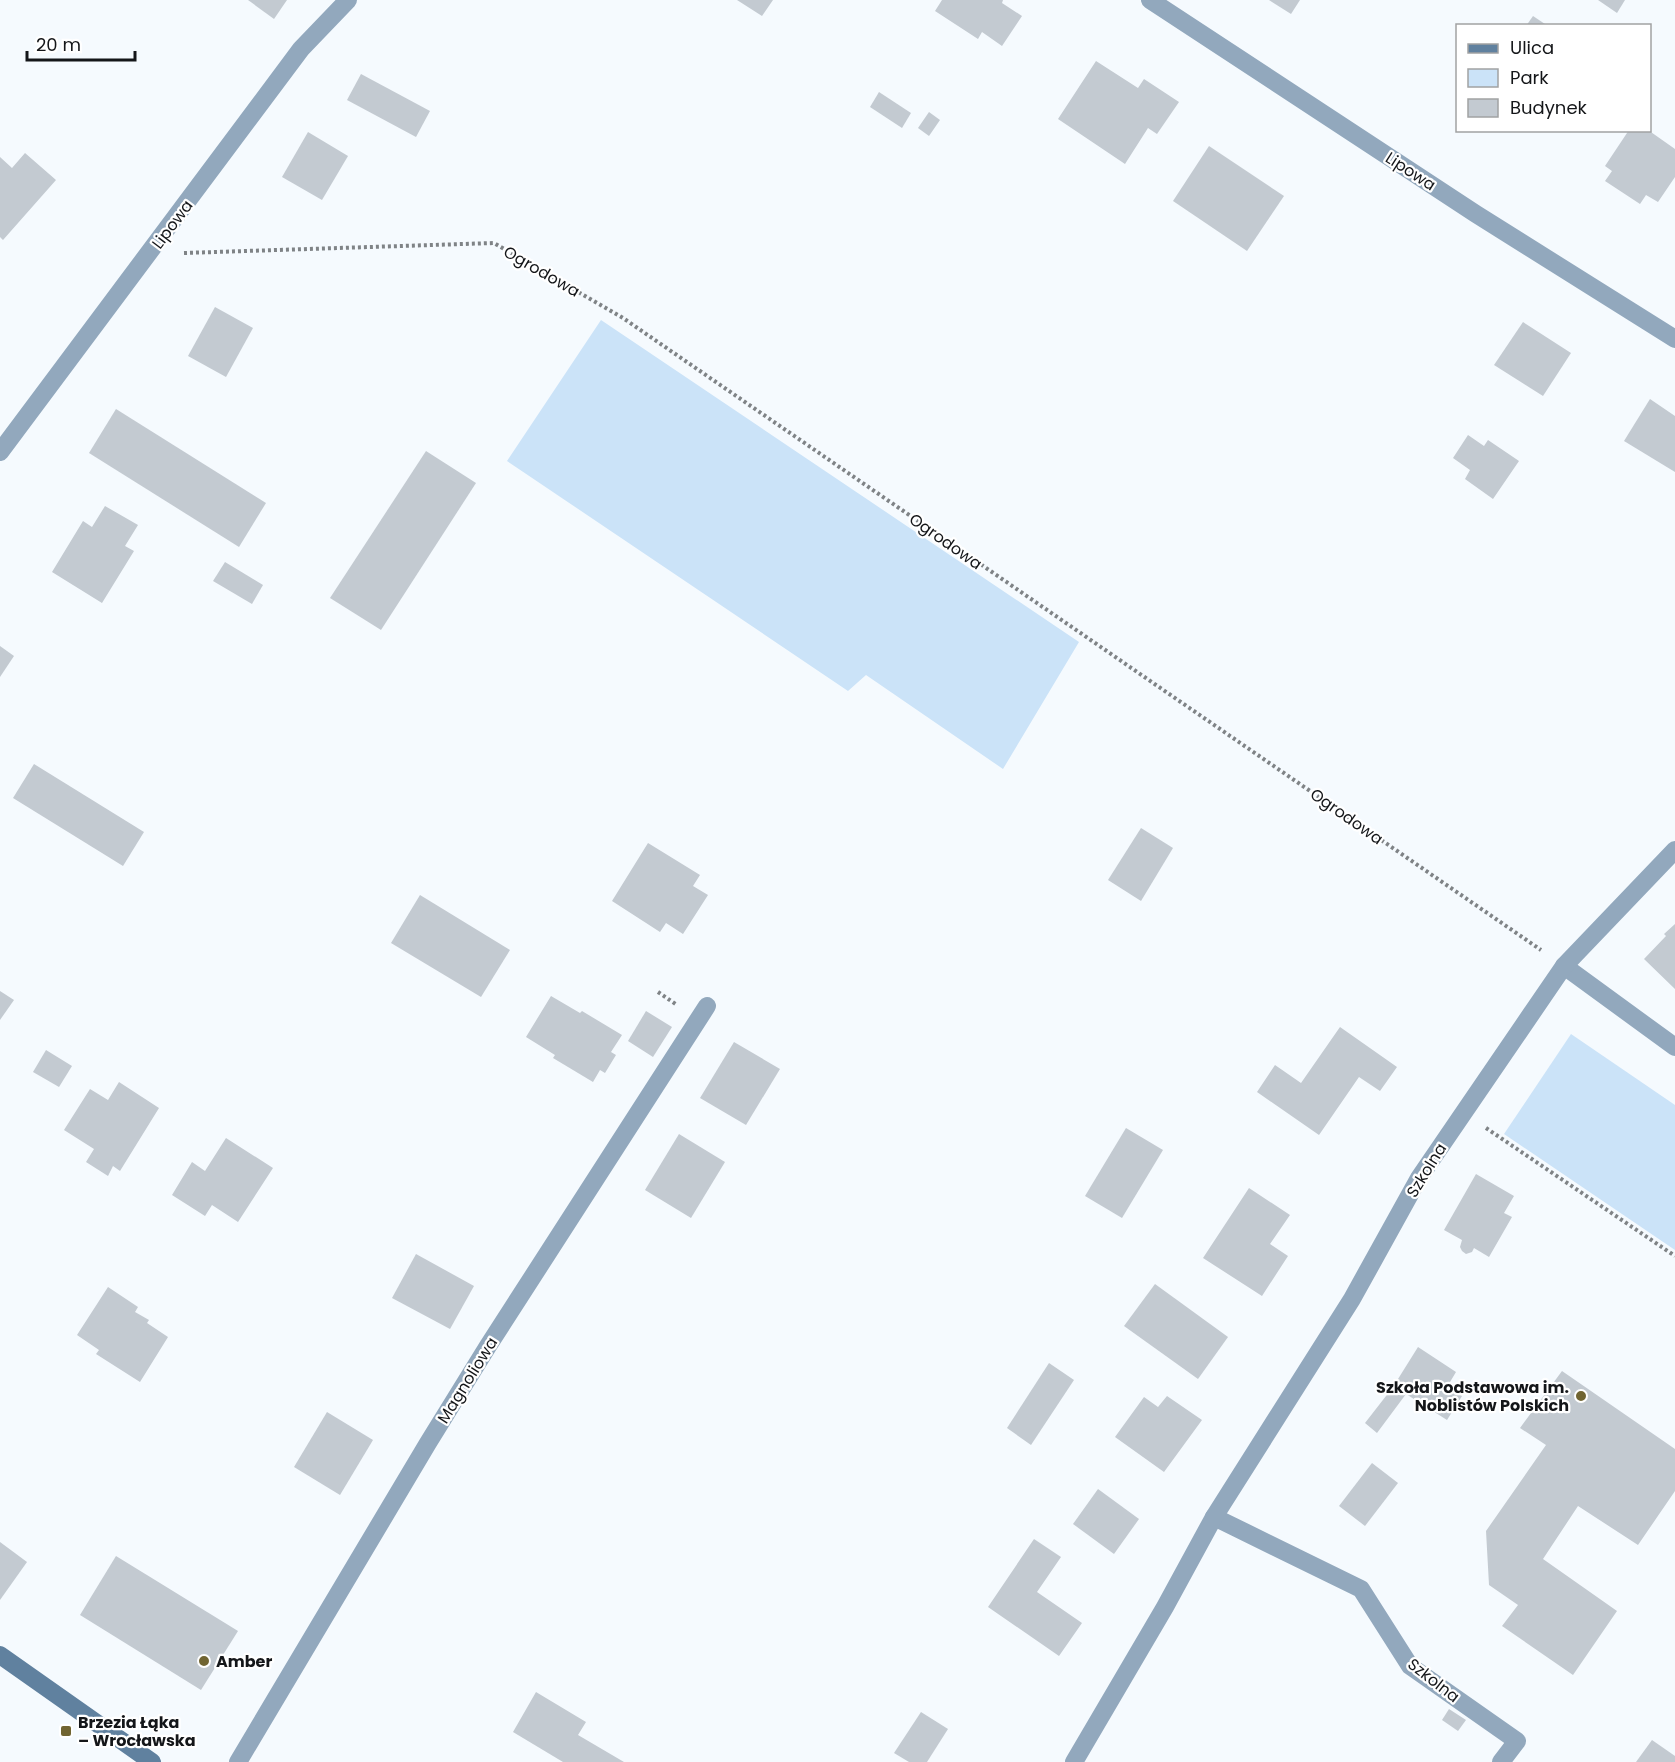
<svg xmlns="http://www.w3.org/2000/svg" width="1675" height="1762" viewBox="0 0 1675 1762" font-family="Poppins,sans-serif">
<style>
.green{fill:#cbe3f8}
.building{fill:#c3cad1}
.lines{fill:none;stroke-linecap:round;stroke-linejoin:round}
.path{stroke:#7f8386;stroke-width:4;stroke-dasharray:3 3;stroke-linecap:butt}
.street{stroke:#92a8bd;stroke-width:18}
.secondary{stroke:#60819f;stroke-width:18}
.poi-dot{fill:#706431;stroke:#fff;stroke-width:2}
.labels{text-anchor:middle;stroke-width:4.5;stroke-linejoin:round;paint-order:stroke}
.street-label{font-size:16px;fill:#141619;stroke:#fff}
.poi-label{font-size:16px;font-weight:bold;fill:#141619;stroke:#fff;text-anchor:start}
</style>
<rect width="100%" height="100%" fill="#f5fafe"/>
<g class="green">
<path d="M601,320L1079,642L1003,769L866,675L848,691L507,461Z"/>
<path d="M1571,1034L1675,1105V1250L1504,1134Z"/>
</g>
<g class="building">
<path d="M248,0H287L274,19Z"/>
<path d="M737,0H773L762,16Z"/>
<path d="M942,0H1003L1002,3L1022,16L1002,46L982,32L978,39L935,11Z"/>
<path d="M1269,0H1300L1291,14Z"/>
<path d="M1598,0H1625L1617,13Z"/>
<path d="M1533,16L1548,26H1526Z"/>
<path d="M1096,61L1138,88L1144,79L1179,102L1157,134L1148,128L1125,164L1058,119Z"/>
<path d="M361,74L430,111L416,137L347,100Z"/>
<path d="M879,92L911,113L902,128L870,107Z"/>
<path d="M929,112L940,120L929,136L918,128Z"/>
<path d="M1629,130H1648L1675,149V177L1658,202L1646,195L1640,204L1605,181L1612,171L1605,166Z"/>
<path d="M308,132L348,156L322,200L282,177Z"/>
<path d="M1209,146L1284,196L1247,251L1173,201Z"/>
<path d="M25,153L56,180L3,240L0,237V157L12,168Z"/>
<path d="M215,307L253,328L226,377L188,356Z"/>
<path d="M1523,322L1571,353L1543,396L1494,365Z"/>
<path d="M1650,399L1675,416V472L1624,441Z"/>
<path d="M116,409L266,503L239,547L89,453Z"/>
<path d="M1468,435L1484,446L1488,440L1519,461L1493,499L1465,479L1470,470L1453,458Z"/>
<path d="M426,451L476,483L381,630L330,598Z"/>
<path d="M105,506L138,525L125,546L134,551L102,603L52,572L83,521L92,527Z"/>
<path d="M225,562L263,585L252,604L213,581Z"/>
<path d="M0,646L14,656L0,677Z"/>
<path d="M34,764L144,832L123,866L13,798Z"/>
<path d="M1141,828L1173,848L1141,901L1108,880Z"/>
<path d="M648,843L700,875L693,886L708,895L683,934L666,923L660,932L612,901Z"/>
<path d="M420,895L510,950L481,997L391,943Z"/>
<path d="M1675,924V989L1644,959L1666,936L1664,934Z"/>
<path d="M0,991L14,1000L0,1020Z"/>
<path d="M551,996L580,1013L582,1011L622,1035L611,1052L616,1055L605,1073L600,1070L593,1082L553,1058L555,1055L526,1037Z"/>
<path d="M646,1011L672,1027L653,1057L628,1041Z"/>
<path d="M1340,1027L1397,1067L1380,1091L1359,1077L1319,1135L1257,1092L1275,1065L1301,1083Z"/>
<path d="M734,1042L780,1069L746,1125L700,1098Z"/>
<path d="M46,1050L72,1066L59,1087L33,1072Z"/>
<path d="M119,1082L159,1108L120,1171L113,1166L108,1176L86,1162L94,1149L64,1130L90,1089L108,1100Z"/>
<path d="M1126,1128L1163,1150L1122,1218L1085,1196Z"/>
<path d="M679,1134L725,1162L691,1218L645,1190Z"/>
<path d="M226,1138L273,1168L238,1222L212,1205L205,1216L172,1195L192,1162L205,1171Z"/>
<path d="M1476,1174L1514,1196L1504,1213L1512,1217L1489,1257L1474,1248L1472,1252L1466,1254L1462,1251L1460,1247L1462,1240L1444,1230Z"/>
<path d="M1249,1188L1290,1215L1270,1244L1288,1256L1262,1296L1203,1258Z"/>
<path d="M416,1254L474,1286L450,1329L392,1298Z"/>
<path d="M1155,1284L1228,1337L1198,1379L1124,1326Z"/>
<path d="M108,1287L138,1307L135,1312L149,1320L147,1323L168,1337L140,1382L96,1354L99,1350L77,1335Z"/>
<path d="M1418,1347L1456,1372L1447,1387L1462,1396L1447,1420L1406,1394L1377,1433L1365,1423L1393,1387Z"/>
<path d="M1049,1363L1074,1380L1031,1445L1007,1428Z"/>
<path d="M1562,1371L1675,1449V1491L1638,1545L1578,1506L1543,1559L1617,1611L1573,1675L1502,1626L1518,1605L1489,1585L1486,1531L1546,1445L1520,1428Z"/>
<path d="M1167,1396L1202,1420L1164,1472L1115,1437L1144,1397L1158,1407Z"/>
<path d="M327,1412L373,1440L340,1495L294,1467Z"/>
<path d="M1372,1463L1398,1483L1365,1526L1339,1506Z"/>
<path d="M1098,1489L1139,1519L1114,1554L1073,1524Z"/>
<path d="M1034,1539L1061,1557L1037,1592L1082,1623L1059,1656L988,1607Z"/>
<path d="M0,1542L27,1562L0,1600Z"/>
<path d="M116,1556L238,1631L201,1690L80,1615Z"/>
<path d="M536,1692L586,1722L578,1735L624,1762H563L513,1732Z"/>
<path d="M1449,1709L1466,1720L1458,1731L1442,1720Z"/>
<path d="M921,1712L948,1729L927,1762H909L894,1753Z"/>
<path d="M1652,1740L1675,1756V1762H1636Z"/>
</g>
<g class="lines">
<g class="path">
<path d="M184,253L494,243L623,318L1541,950"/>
<path d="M658,992L677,1005"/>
<path d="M1486,1128L1675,1256"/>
</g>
<g class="street">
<path d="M1150,0L1476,214L1675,339"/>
<path d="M0,452L301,49L348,0"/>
<path d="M1564,966L1675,1047"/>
<path d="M1214,1517L1361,1589L1410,1666L1517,1741L1501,1762"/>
<path d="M238,1762L428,1443L488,1346L707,1006"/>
<path d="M1074,1762L1165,1607L1214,1517L1352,1299L1419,1178L1564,966L1675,850"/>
</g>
<path class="secondary" d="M0,1655L152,1762"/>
</g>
<g class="poi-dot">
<circle cx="1581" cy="1396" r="6"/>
<circle cx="204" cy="1661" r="6"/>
<rect x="60" y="1725" width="12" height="12" rx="3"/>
</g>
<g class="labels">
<g class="street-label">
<text transform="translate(1411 171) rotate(33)" y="6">Lipowa</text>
<text transform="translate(172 224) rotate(-53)" y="6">Lipowa</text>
<text transform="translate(542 271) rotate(30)" y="6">Ogrodowa</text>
<text transform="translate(946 541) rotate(35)" y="6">Ogrodowa</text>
<text transform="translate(1347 816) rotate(35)" y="6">Ogrodowa</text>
<text transform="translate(1426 1170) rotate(-58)" y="6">Szkolna</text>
<text transform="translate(467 1380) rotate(-58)" y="6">Magnoliowa</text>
<text transform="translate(1434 1680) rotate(38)" y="6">Szkolna</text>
</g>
<g class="poi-label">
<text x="1569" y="1393" text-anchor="end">Szkoła Podstawowa im.<tspan x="1569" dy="18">Noblistów Polskich</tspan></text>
<text x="216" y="1667">Amber</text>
<text x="78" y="1728">Brzezia Łąka<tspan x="78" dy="18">– Wrocławska</tspan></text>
</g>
</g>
<rect x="1456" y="24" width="195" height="108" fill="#ffffff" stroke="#a1a2a3" stroke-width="1.5"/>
<rect x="1468" y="44" width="30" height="9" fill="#60819f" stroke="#a1a2a3" stroke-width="1.5"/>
<text x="1510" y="54" font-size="18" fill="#141619">Ulica</text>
<rect x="1468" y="69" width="30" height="18" fill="#cbe3f8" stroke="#a1a2a3" stroke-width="1.5"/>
<text x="1510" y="84" font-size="18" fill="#141619">Park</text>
<rect x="1468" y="99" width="30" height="18" fill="#c3cad1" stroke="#a1a2a3" stroke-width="1.5"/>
<text x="1510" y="114" font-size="18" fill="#141619">Budynek</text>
<path d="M27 51v9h108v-9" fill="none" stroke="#141619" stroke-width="3"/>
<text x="36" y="51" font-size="18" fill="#141619" stroke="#ffffff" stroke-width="4.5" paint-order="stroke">20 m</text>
</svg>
